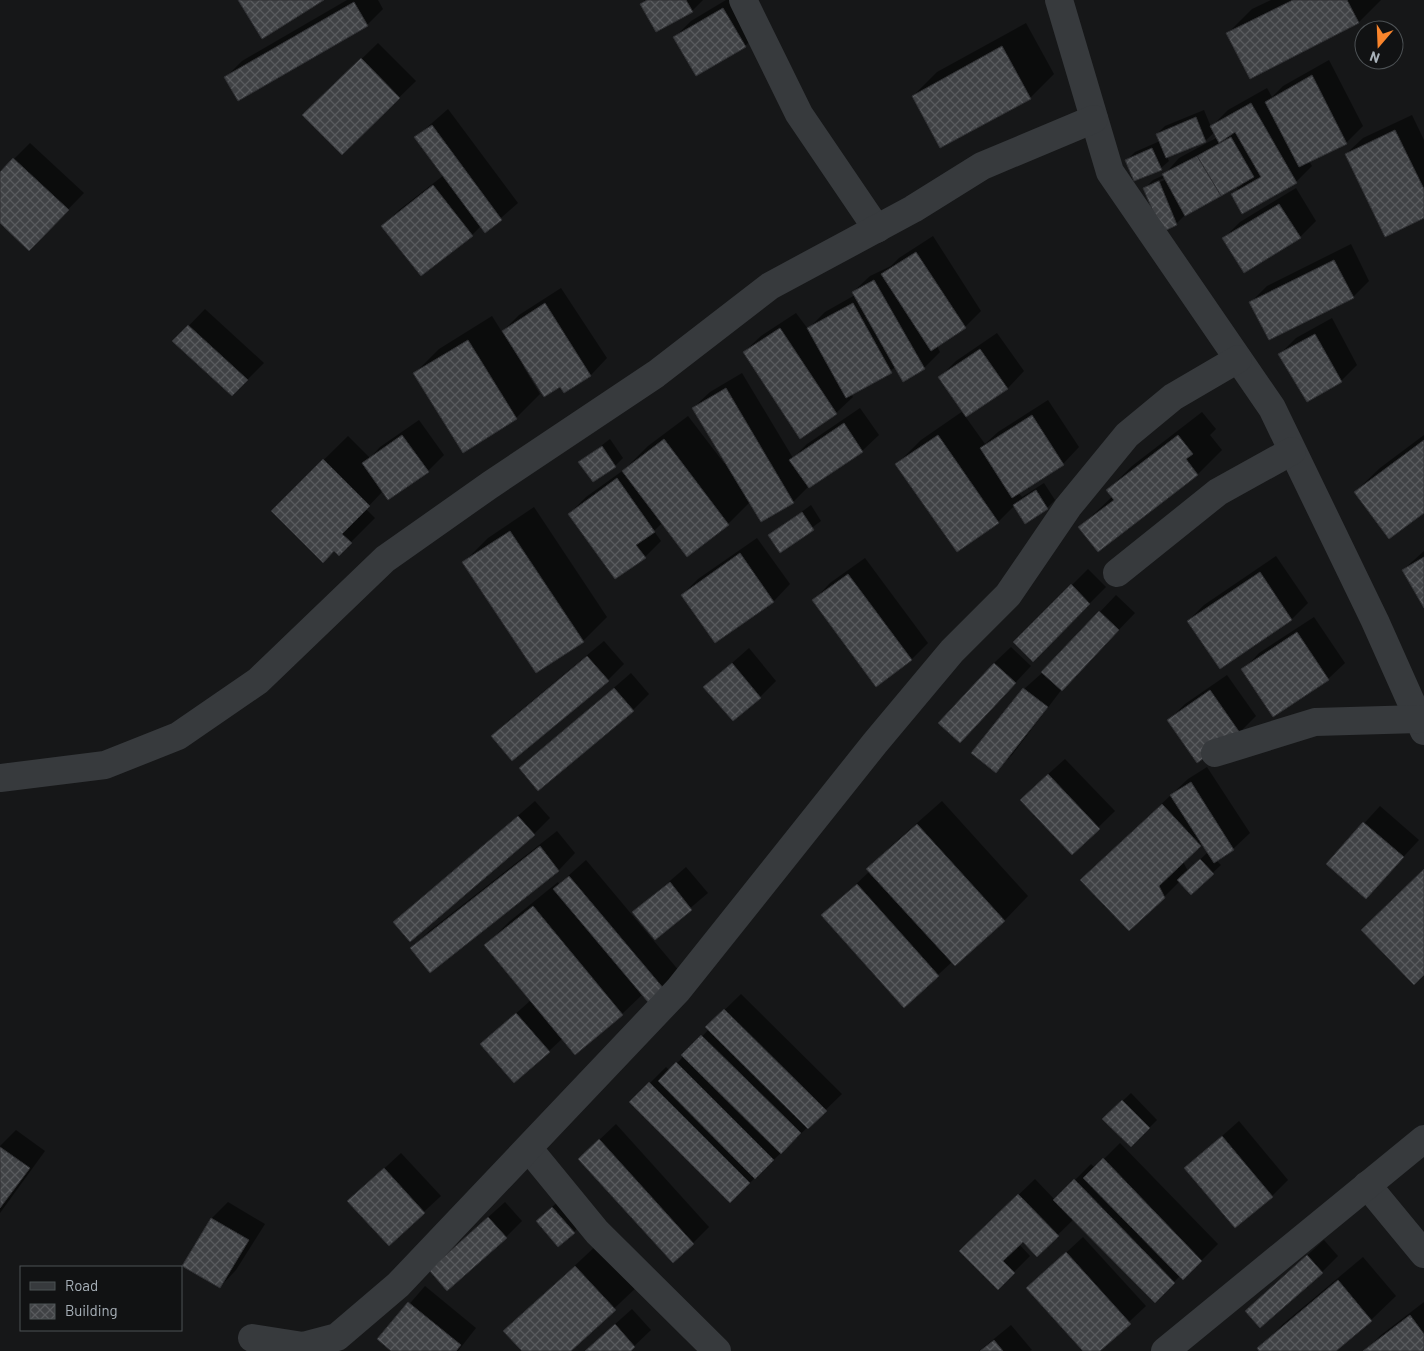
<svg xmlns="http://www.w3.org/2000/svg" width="1424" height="1351" viewBox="0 0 1424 1351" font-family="Barlow,sans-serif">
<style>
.shadow{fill:#0007;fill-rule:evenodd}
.building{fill:url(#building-cross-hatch);stroke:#303134}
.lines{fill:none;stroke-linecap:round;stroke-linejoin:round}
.minor{stroke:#373a3d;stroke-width:28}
</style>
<defs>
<pattern id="building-cross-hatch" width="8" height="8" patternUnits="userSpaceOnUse" patternTransform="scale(1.25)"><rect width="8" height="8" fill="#404245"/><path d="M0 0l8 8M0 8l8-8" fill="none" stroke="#595b5e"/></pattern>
</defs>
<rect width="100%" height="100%" fill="#161718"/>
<g class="shadow">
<path d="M347,0H378L383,9L367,25L226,77L242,61Z"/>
<path d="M645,0H703L692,11L641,4Z"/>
<path d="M726,0H744L761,30L745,46L675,37L691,21Z"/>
<path d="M1271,0H1381L1359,22L1228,33L1252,9Z"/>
<path d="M1026,23L1054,74L1030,98L913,96L937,72Z"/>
<path d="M378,43L416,81L342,153L304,115Z"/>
<path d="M1329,60L1363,126L1346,143L1309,161L1312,166L1296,182L1233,194L1245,181L1184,216L1176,224L1145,188L1153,180L1164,175L1179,158L1218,137L1215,132L1205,141L1167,157L1169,161L1161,168L1127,160L1135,152L1160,141L1157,134L1165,126L1204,110L1211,127L1228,110L1267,88L1272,97L1283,86ZM1164,178L1165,180L1152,185V183Z"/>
<path d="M448,109L518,203L486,231L482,225L472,235L383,226L399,210L444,175L416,137Z"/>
<path d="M1412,115L1424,140V217L1346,154L1363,138Z"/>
<path d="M30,143L84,193L45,233L0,221V173Z"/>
<path d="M1296,188L1316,221L1300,237L1224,238L1240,222Z"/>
<path d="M933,236L981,311L965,327L936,345L940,352L924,368L896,367L851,394L853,397L836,413L744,352L761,336L796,313L808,329L825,312L855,295L853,292L870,276L891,266L899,258Z"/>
<path d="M1351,244L1369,281L1353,297L1251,302L1267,286Z"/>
<path d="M561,288L607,358L591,375L564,391L561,385L525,364L523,366L540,394L516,418L415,373L439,349L492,316L502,332L519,315Z"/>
<path d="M205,309L264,363L232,395L174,341Z"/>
<path d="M1332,318L1357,365L1341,381L1280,354L1296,338Z"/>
<path d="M997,333L1024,371L1008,388L965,416L985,444L998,432L1048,400L1079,447L1063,464L1018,492L1022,497L1044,483L1055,500L1047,508L1015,505L998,522L897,464L921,440L963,411L940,377L956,361Z"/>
<path d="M742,373L793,458L807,444L860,408L879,435L862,451L808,487L793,502L761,521L750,502L728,524L688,555L663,522L654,531L661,541L645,557L569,514L586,497L625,469L648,446L688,416L724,463L726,462L693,408L710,392Z"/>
<path d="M1202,412L1216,429L1210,435L1222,450L1198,474L1098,550L1080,527L1113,496L1108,490L1132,466Z"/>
<path d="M419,420L444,455L428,471L383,491L366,509L375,518L339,554L272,511L348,436L370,458L380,447Z"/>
<path d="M1424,435V511L1355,492L1380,468Z"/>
<path d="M610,439L623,458L615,466L580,462Z"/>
<path d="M811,505L821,521L780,551L770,535Z"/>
<path d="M534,507L607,617L583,641L464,562L488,538Z"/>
<path d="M757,538L790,584L774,601L716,642L682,595L698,579Z"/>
<path d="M1424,551V606L1403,570Z"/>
<path d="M1276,556L1308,603L1292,619L1220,668L1188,621L1204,605Z"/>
<path d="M865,558L928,643L912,659L877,685L814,600L830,583Z"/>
<path d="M1088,569L1106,587L1033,660L1015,642Z"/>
<path d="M1116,595L1135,613L1062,689L1012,755L995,771L972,753L1024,689L1042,673Z"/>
<path d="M1314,617L1345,663L1328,679L1274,715L1243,670L1259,653Z"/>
<path d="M604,641L624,664L608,680L493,736L509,720Z"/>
<path d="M1011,647L1031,666L960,742L994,663Z"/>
<path d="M749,648L776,681L760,697L705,687Z"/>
<path d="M631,673L649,694L633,710L521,768Z"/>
<path d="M1227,675L1256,716L1240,732L1169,720L1185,704Z"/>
<path d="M1065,759L1115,811L1072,853L1037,784Z"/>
<path d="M1207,767L1250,833L1233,849L1216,860L1221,865L1191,893L1180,881L1164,897L1106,856L1188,779ZM1202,843L1208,852L1188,871L1183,862Z"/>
<path d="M535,801L550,818L534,834L395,922Z"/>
<path d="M942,801L1028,896L1004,921L952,962L904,1006L823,915L870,871L868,869L892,845Z"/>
<path d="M1380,806L1419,840L1366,897L1327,864Z"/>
<path d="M557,831L575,853L559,870L430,971L412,949L428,932Z"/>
<path d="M586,860L680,972L663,988L643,994L622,1014L563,1038L549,1051L482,1044L531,1000L486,945L510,921L558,882L559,884Z"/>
<path d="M686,867L708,893L655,938L634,912Z"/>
<path d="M741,994L842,1094L730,1202L631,1102L666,1067L670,1071L709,1029L707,1027Z"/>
<path d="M1131,1093L1157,1120L1131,1146L1104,1119Z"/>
<path d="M1239,1121L1288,1180L1272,1196L1186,1168Z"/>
<path d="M616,1124L709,1227L693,1243L596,1143Z"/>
<path d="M16,1130L45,1151L0,1213V1146Z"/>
<path d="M1120,1143L1218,1244L1183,1279L1180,1276L1155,1301L1074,1219L1037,1255L1023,1240L1019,1244L1030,1256L998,1288L977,1235L1035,1179L1055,1200L1091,1164L1095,1168Z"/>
<path d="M401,1153L441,1196L389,1244L349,1201Z"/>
<path d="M560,1200L581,1224L574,1232L545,1213Z"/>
<path d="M228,1202L265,1224L236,1270L220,1287L184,1265L212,1218Z"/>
<path d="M505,1202L522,1221L506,1237L447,1254Z"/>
<path d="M1083,1237L1146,1306L1098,1351H1085L1028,1288Z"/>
<path d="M1324,1240L1338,1256L1322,1272L1246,1311Z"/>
<path d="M600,1242L639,1285L569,1351H523L505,1331Z"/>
<path d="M1363,1257L1396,1296L1371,1320L1334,1351H1261L1259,1349L1283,1324Z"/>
<path d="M425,1286L476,1328L458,1351H393L379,1339Z"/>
<path d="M1424,1302V1351H1365L1381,1335Z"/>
<path d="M632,1309L651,1330L629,1351H585Z"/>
<path d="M1011,1325L1032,1350L1030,1351H979Z"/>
</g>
<g class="building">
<path d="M238,0H324L262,39Z"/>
<path d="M647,0H686L693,12L656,32L640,4Z"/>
<path d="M1293,0H1347L1359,23L1250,79L1226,33Z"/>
<path d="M354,2L368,26L238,101L224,77Z"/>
<path d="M723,8L746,47L696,76L673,37Z"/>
<path d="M1002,46L1031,99L940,148L912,96Z"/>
<path d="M361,58L400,98L342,155L302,115Z"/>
<path d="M1312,75L1347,144L1299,167L1265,102Z"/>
<path d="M1251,103L1297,183L1242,214L1231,194L1261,177L1235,132L1219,143L1210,126Z"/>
<path d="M1196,117L1206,142L1166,158L1156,134Z"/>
<path d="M432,125L502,220L485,233L414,137Z"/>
<path d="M1395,130L1424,189V218L1385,237L1345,154Z"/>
<path d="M1231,137L1254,177L1221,196L1197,156Z"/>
<path d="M1152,148L1162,170L1134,181L1125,160Z"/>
<path d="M1197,156L1221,196L1185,216L1162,174Z"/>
<path d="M13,158L69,210L29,251L0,223V172Z"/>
<path d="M1159,181L1177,225L1162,232L1143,188Z"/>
<path d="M433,185L473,236L421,276L381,226Z"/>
<path d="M1279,204L1301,238L1244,273L1222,238Z"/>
<path d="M916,252L966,328L931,351L881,274Z"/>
<path d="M1334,260L1354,298L1269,340L1249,302Z"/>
<path d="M874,280L925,369L903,382L852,292Z"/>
<path d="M545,303L591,376L564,393L560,387L544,397L502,331Z"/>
<path d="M853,303L892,373L846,398L807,328Z"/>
<path d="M188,325L248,380L232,396L172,341Z"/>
<path d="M780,328L837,414L800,439L743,352Z"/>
<path d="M1315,334L1342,382L1307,402L1278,354Z"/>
<path d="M468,340L517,419L463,453L413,373Z"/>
<path d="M980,349L1008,389L966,417L938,377Z"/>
<path d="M726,388L794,503L761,522L692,408Z"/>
<path d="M1032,415L1064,465L1012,498L980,448Z"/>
<path d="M844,423L863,452L809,488L789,460Z"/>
<path d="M402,435L429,472L388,500L362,463Z"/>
<path d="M938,435L999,523L957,552L895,464Z"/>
<path d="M1178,435L1193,454L1186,459L1198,475L1098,552L1078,527L1114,500L1106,490Z"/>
<path d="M664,439L729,525L687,557L622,471Z"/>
<path d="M1424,440V513L1389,539L1354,492Z"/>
<path d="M602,446L616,467L593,482L578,462Z"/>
<path d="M323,459L370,506L342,534L352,543L339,556L334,551L323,563L271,511Z"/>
<path d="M617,478L655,532L636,545L646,558L615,579L568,514Z"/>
<path d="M1036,490L1048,509L1025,524L1013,505Z"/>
<path d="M802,512L814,530L780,553L768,535Z"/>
<path d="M510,531L584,642L536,673L462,562Z"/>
<path d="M740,553L774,602L715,643L681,595Z"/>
<path d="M1424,557V608L1402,570Z"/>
<path d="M1260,572L1292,620L1220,669L1187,621Z"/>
<path d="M848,574L912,660L876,687L812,600Z"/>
<path d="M1071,584L1090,604L1033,662L1013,642Z"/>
<path d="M1099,611L1119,630L1062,691L1041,672Z"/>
<path d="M1297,632L1329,680L1273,717L1241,669Z"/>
<path d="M587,656L609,681L512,761L491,736Z"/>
<path d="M732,663L761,698L733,721L703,687Z"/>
<path d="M994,663L1016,683L960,743L938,723Z"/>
<path d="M614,688L634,711L538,791L519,768Z"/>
<path d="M1023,688L1048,707L996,773L971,753Z"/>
<path d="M1210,690L1240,733L1197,763L1167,720Z"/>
<path d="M1048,774L1100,829L1072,855L1020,800Z"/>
<path d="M1191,782L1234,850L1214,863L1170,795Z"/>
<path d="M1162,804L1201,846L1159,886L1165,898L1129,931L1080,880Z"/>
<path d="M518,816L535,835L410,942L393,922Z"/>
<path d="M1363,822L1404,857L1366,899L1326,864Z"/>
<path d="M917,824L1005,921L955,966L866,869Z"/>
<path d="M540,846L559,871L430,973L410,948Z"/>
<path d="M1200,859L1214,874L1191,895L1177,880Z"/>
<path d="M1424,869V975L1414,985L1361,930Z"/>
<path d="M569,876L664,989L648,1002L553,889Z"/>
<path d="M670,882L692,910L655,940L632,912Z"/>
<path d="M857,884L939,976L904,1008L821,915Z"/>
<path d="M533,906L623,1015L575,1055L484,945Z"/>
<path d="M724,1009L827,1111L808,1129L705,1027Z"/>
<path d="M516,1013L550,1052L514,1083L480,1044Z"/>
<path d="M701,1035L801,1133L781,1154L681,1055Z"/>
<path d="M676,1062L774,1160L755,1179L658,1081Z"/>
<path d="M649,1082L750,1183L730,1203L629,1102Z"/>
<path d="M1122,1100L1150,1128L1131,1147L1102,1119Z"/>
<path d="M1222,1136L1273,1197L1235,1228L1184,1168Z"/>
<path d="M599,1139L694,1244L673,1263L578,1159Z"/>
<path d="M0,1147L30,1168L0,1208Z"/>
<path d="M1103,1158L1202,1261L1183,1280L1083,1178Z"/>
<path d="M384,1168L425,1213L389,1246L347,1201Z"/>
<path d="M1074,1179L1175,1283L1155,1303L1053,1200Z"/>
<path d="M1018,1194L1059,1236L1037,1257L1023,1242L1003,1261L1015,1273L998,1290L959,1251Z"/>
<path d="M552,1207L575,1233L558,1247L536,1221Z"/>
<path d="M488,1217L507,1238L447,1291L429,1270Z"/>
<path d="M211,1218L249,1240L220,1288L182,1266Z"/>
<path d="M1066,1252L1131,1324L1100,1351H1083L1026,1288Z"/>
<path d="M1307,1255L1323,1273L1260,1328L1245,1311Z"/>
<path d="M575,1266L616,1310L571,1351H522L503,1331Z"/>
<path d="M1338,1280L1372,1321L1336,1351H1259L1257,1348Z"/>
<path d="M408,1302L461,1345L456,1351H391L377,1339Z"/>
<path d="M1410,1315L1424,1334V1351H1363Z"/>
<path d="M615,1324L635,1347L631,1351H585Z"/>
<path d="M994,1340L1003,1351H980Z"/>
</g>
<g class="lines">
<g class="minor">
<path d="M743,0L799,114L877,229"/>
<path d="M1059,0L1110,172L1272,408L1375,621L1424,731"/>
<path d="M1117,573L1218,492L1292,451"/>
<path d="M1215,753L1315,722L1419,719"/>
<path d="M0,778L105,765L178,736L258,681L385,559L490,485L656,374L770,286L913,209L982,166L1094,119"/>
<path d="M529,1149L597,1232L717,1351"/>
<path d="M1367,1185L1424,1254"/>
<path d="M252,1338L303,1346L337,1337L398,1285L678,990L875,743L952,651L1008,595L1068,507L1127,435L1173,397L1238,359"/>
<path d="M1165,1351L1424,1139"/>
</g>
</g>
<rect x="20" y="1266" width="162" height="65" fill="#111213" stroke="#4d5255"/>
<rect x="30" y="1282" width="25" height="8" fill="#373a3d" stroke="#4d5255"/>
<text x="65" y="1291" font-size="15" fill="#a8b1b9">Road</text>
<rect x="30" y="1304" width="25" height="15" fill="url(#building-cross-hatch)" stroke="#4d5255"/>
<text x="65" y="1316" font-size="15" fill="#a8b1b9">Building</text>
<g transform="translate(1379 45) rotate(199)"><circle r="24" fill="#111213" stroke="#4d5255"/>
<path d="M0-4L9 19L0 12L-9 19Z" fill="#fa852c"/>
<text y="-8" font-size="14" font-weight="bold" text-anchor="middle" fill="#a8b1b9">N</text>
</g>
</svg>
